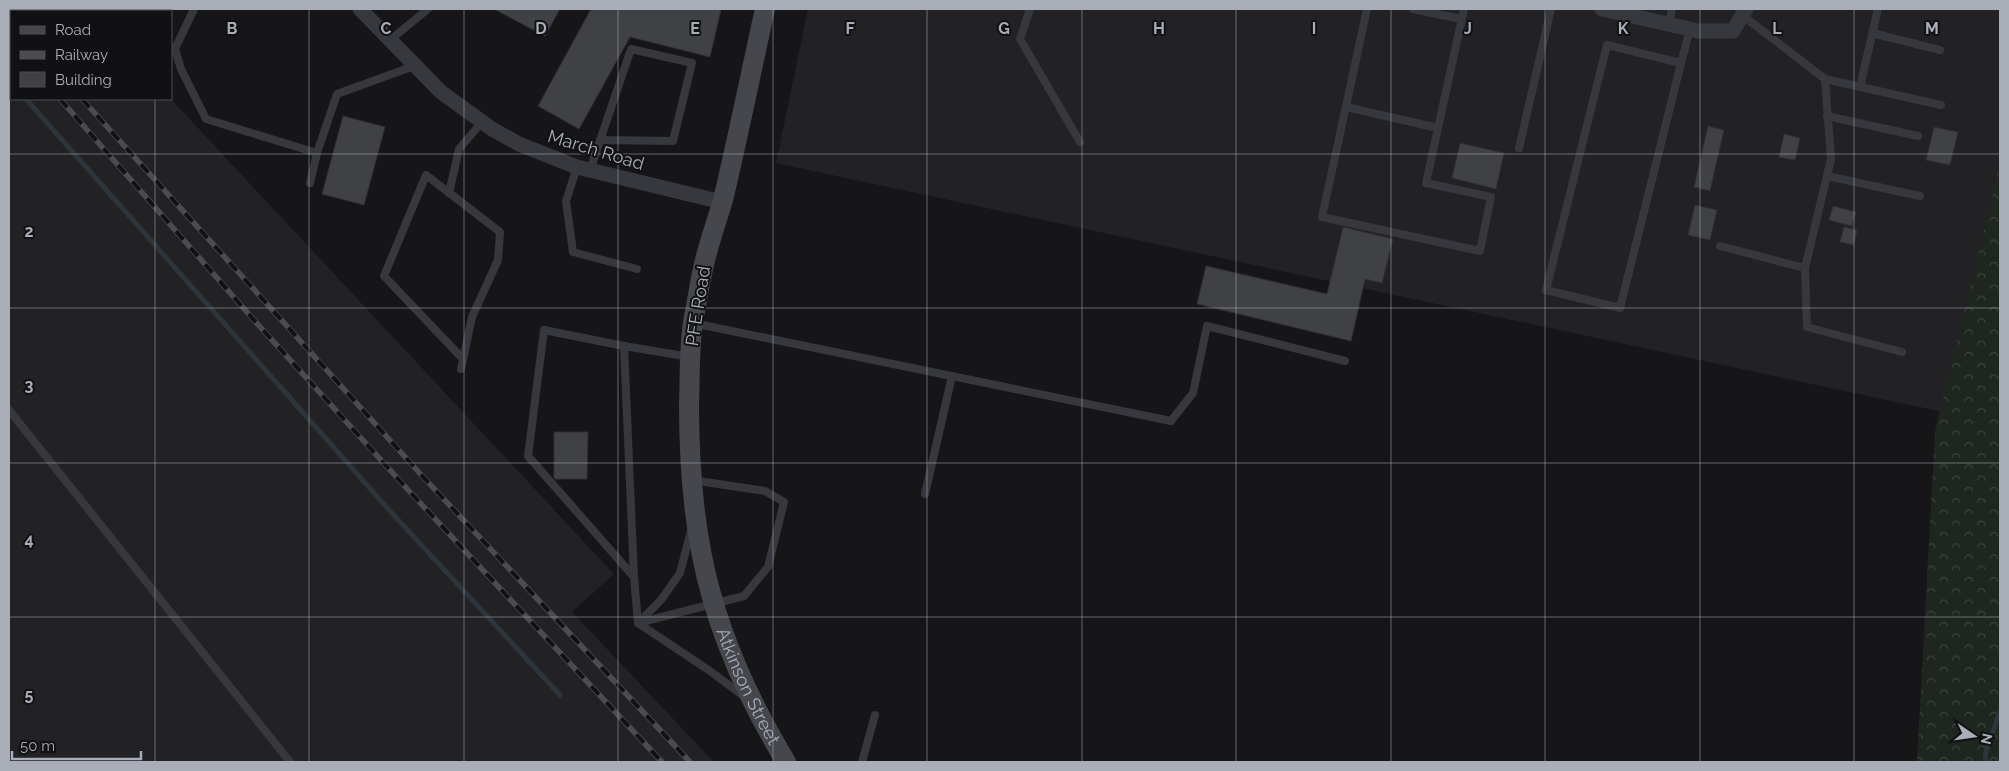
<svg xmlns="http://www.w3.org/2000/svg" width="2009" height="771" viewBox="0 0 2009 771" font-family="Raleway,sans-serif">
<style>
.built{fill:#222225}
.forest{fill:url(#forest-crowns)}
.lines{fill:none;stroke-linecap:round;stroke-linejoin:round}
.stream{stroke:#2c353c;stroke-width:5}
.building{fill:#404145;stroke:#303034}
.service{stroke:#37383d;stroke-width:8}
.minor{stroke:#37383d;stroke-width:15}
.secondary{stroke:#45474d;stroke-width:20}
.rail-casing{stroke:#4a4c52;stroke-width:5.5}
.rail{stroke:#111113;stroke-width:4;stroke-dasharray:11;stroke-linecap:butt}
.grid{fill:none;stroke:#a8adb8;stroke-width:1;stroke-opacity:0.55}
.labels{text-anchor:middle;stroke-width:4;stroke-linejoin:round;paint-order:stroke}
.street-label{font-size:18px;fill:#a8adb8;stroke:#111113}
.grid-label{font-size:16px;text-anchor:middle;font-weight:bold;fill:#a8adb8;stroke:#111113;stroke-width:4;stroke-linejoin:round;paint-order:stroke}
</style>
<defs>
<pattern id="forest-crowns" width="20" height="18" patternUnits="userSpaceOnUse" patternTransform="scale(1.25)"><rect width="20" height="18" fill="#1e261f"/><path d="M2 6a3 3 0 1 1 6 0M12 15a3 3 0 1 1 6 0" fill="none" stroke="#3c433d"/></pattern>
</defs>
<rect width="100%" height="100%" fill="#161618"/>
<g class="built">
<path d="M9,9H87L90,11H11V99H171L614,574L572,612L714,762H9Z"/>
<path d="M808,9H2000V174L1943,412L776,163Z"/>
</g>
<path class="forest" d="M2000,163V762H1917L1935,432Z"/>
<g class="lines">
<g class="stream">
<path d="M9,79L11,82"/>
<path d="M26,99L389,510L560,695"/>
<path d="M1985,762L1986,751L2000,712"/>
</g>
</g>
<g class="building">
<path d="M494,9H560L545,36Z"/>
<path d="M591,9H721L710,57L630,37L579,129L538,106Z"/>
<path d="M343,116L385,127L364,205L322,194Z"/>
<path d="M1708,126L1724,130L1710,191L1694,187Z"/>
<path d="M1934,127L1958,132L1950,165L1926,160Z"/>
<path d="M1784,134L1800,138L1795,160L1779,157Z"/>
<path d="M1460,143L1504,153L1496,189L1452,178Z"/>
<path d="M1695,205L1717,210L1710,240L1688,235Z"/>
<path d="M1833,206L1856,212L1852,226L1829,220Z"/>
<path d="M1343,227L1393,239L1382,283L1365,279L1351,341L1197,304L1206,266L1327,294Z"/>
<path d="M1844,227L1857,230L1854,245L1840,242Z"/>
<path d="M554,432H588L587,479H555L554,477Z"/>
</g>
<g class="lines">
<g class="service">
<path d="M110,9L113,11"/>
<path d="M194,9L175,49L181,69L206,119L317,153L337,94L414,66"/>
<path d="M1030,9L1020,39L1080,142"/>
<path d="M1367,9L1322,217L1480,251L1491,197L1426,183L1464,9"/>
<path d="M1413,9L1461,19"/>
<path d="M137,11L139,9"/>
<path d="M1669,24L1672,9"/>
<path d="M1872,33L1940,50"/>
<path d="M390,40L428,9"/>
<path d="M1681,63L1607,45L1546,290L1620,308L1681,63L1690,29"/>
<path d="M1825,79L1941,105"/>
<path d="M1860,87L1878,9"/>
<path d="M1346,107L1438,128"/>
<path d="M1827,116L1918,136"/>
<path d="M1519,148L1551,9"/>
<path d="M577,167L566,201L573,252L637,269"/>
<path d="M590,170L631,49L692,63L673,141L600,140"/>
<path d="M1827,176L1920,196"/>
<path d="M310,183L317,153"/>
<path d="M449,193L459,149L482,122"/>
<path d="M1720,246L1805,268L1831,159L1825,79L1742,15"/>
<path d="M1805,268L1807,327L1902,352"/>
<path d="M693,323L1171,421L1193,393L1207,326L1345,361"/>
<path d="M624,346L544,330L528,456L634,577"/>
<path d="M690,357L624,346L634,577L638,623L744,596L768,567L784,502L765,491L692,480"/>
<path d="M461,369L472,317L498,260L500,232L426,175L384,276L463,359"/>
<path d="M9,410L290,762"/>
<path d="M925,494L952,376"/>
<path d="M691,531L680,573L661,600L638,623L710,671L745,697"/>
<path d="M862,762L875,715"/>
</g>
<g class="minor">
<path d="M360,9L441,92L492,129L519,144L577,167L722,202"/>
<path d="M1602,9L1698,31H1733L1746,9"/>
</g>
<path class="secondary" id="s1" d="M765,9C751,72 738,137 723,200C717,220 710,240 705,260C700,280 697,302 693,322C689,349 690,377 689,404C689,455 692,506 702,556C716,628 748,699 786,762"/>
<defs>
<g id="rail">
<path d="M9,16L11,19"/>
<path d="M9,40L11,43"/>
<path d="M60,99L253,319L410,492L662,762"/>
<path d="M82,99L425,479L690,762"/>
</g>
</defs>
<use href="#rail" class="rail-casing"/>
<use href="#rail" class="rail"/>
</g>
<path class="grid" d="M155,9V11M309,9V762M464,9V762M618,9V762M773,9V762M927,9V762M1082,9V762M1236,9V762M1391,9V762M1545,9V762M1700,9V762M1854,9V762M155,99V762M9,154H2000M9,308H2000M9,463H2000M9,617H2000"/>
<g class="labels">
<g class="street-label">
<text transform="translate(596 150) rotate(17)" y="6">March Road</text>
<text transform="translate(698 306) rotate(-81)" y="6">PFE Road</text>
<text dy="6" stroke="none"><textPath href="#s1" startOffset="695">Atkinson Street</textPath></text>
</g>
</g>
<g class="grid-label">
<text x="232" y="34">B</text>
<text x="386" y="34">C</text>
<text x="541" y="34">D</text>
<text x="695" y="34">E</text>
<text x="850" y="34">F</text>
<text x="1004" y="34">G</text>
<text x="1159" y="34">H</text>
<text x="1314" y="34">I</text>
<text x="1468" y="34">J</text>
<text x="1623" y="34">K</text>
<text x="1777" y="34">L</text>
<text x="1932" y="34">M</text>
<text x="29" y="237">2</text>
<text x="29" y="391">3</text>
<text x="29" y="545">4</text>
<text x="29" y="700">5</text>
</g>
<rect width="2009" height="771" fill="none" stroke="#a8adb8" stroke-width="20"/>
<rect x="10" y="10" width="162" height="90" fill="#111113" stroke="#4d4f55"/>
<rect x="20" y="26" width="25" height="8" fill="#45474d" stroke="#4d4f55"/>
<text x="55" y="35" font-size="15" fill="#a8adb8">Road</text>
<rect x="20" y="51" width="25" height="8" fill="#4a4c52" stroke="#4d4f55"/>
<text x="55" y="60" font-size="15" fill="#a8adb8">Railway</text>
<rect x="20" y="72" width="25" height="15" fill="#404145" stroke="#4d4f55"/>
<text x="55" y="85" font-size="15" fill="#a8adb8">Building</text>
<g transform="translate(1974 736) rotate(103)" stroke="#111113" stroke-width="4" paint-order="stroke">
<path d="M0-4L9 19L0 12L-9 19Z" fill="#a8adb8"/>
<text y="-8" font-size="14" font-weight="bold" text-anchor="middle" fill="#a8adb8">N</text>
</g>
<path d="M12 751v8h129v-8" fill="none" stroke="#a8adb8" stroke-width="2.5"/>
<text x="20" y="751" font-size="15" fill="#a8adb8" stroke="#111113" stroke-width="4" paint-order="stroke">50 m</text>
</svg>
